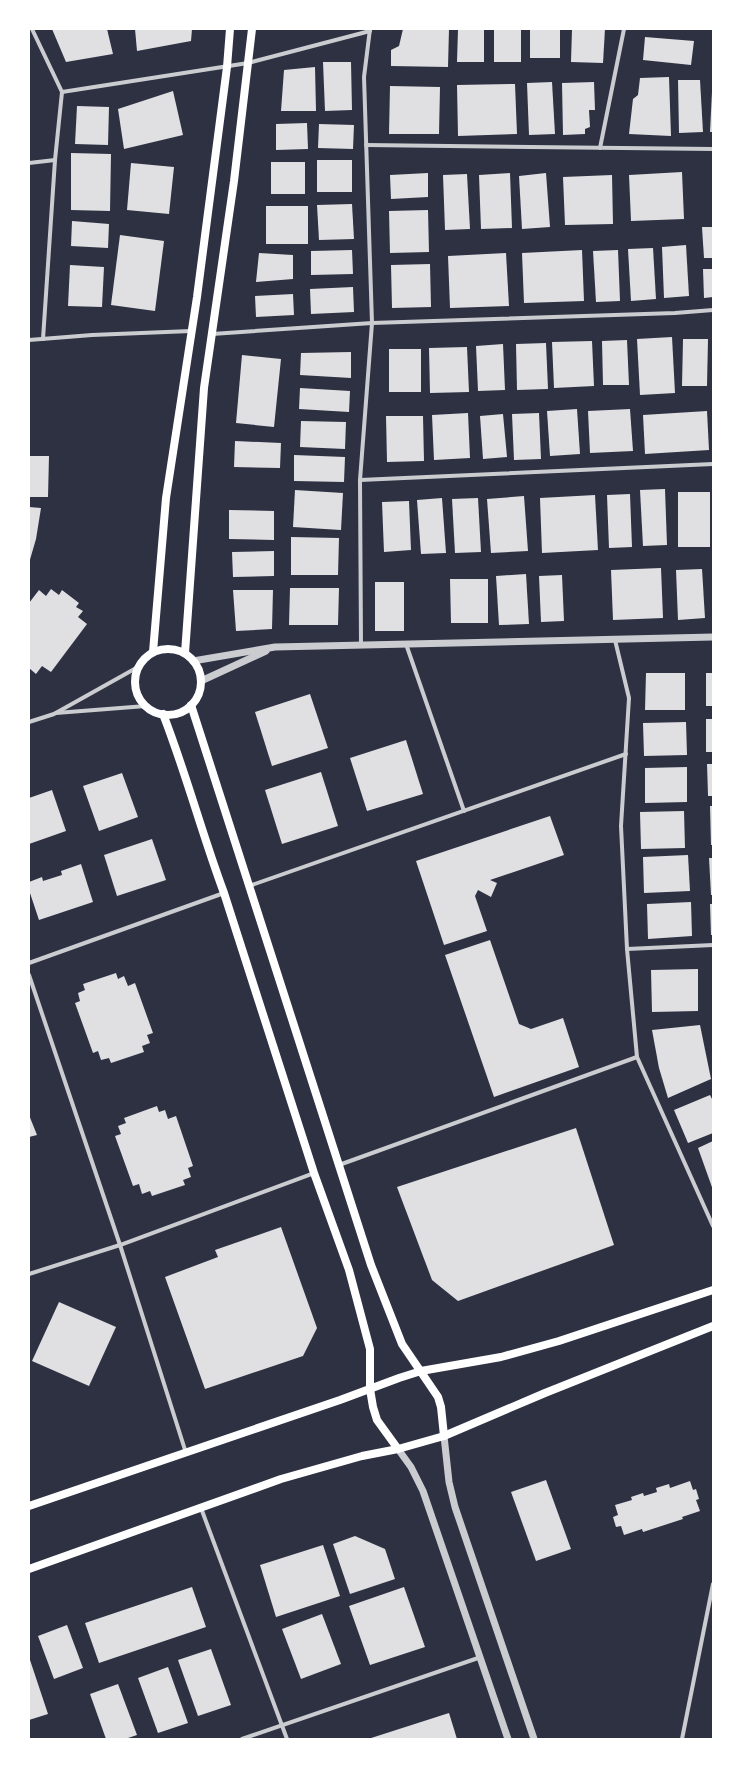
<svg xmlns="http://www.w3.org/2000/svg" width="742" height="1768" viewBox="0 0 742 1768" font-family="'Source Serif 4',serif">
<style>
.building{fill:#e0e0e3}
.lines{fill:none;stroke-linecap:round;stroke-linejoin:round}
.minor{stroke:#caccd0;stroke-width:4}
.tertiary{stroke:#caccd0;stroke-width:7}
.secondary{stroke:#fff;stroke-width:8}
</style>
<rect width="100%" height="100%" fill="#2d3142"/>
<g class="building">
<path d="M52,29H107L113,54L66,62Z"/>
<path d="M135,29H192L191,41L137,51Z"/>
<path d="M403,29H449L448,67L391,66V50L399,46Z"/>
<path d="M458,29H484V62H457Z"/>
<rect x="494" y="29" width="27" height="33"/>
<rect x="530" y="29" width="30" height="29"/>
<path d="M572,29H605L603,63L571,62Z"/>
<path d="M645,37L694,41L691,65L643,60Z"/>
<path d="M323,62H351L352,110L325,111Z"/>
<path d="M315,67L316,111H281L284,70Z"/>
<path d="M669,77L671,136L629,134L633,99L638,95L640,78Z"/>
<path d="M678,80H700L703,132L679,133Z"/>
<path d="M552,82L555,134L529,135L527,83Z"/>
<path d="M594,82L595,110H589L590,127L585,129V134L563,135L562,83Z"/>
<path d="M515,84L517,134L458,136L457,85Z"/>
<path d="M390,86L440,87L439,134H389Z"/>
<path d="M173,91L183,135L124,149L118,109Z"/>
<path d="M712,92H713V132H710Z"/>
<path d="M77,106L109,107L108,145L75,144Z"/>
<path d="M307,123L308,149L276,150V124Z"/>
<path d="M319,124L354,125L353,149L318,148Z"/>
<path d="M71,153L111,154L110,211L71,210Z"/>
<rect x="317" y="160" width="35" height="32"/>
<rect x="271" y="162" width="34" height="32"/>
<path d="M131,163L174,167L169,214L127,210Z"/>
<path d="M682,172L684,219L631,221L629,175Z"/>
<path d="M428,173V197L391,199L390,175Z"/>
<path d="M510,173L512,228L481,229L479,175Z"/>
<path d="M546,173L550,227L522,229L519,176Z"/>
<path d="M467,174L470,229L445,230L443,175Z"/>
<path d="M612,175L613,224L565,225L563,177Z"/>
<path d="M352,204L354,239L319,240L317,205Z"/>
<rect x="266" y="206" width="42" height="38"/>
<path d="M428,210L429,252L390,253L389,211Z"/>
<path d="M72,221L109,224L108,248L71,246Z"/>
<path d="M702,227H713V258H704Z"/>
<path d="M120,235L164,241L155,311L111,305Z"/>
<path d="M686,245L689,296L664,298L662,247Z"/>
<path d="M653,248L656,299L631,301L628,249Z"/>
<path d="M352,250L353,274L311,275V251Z"/>
<path d="M582,250L584,301L524,303L522,253Z"/>
<path d="M618,250L620,301L596,302L593,251Z"/>
<path d="M259,253L293,255V279L256,282Z"/>
<path d="M506,253L509,306L450,308L448,256Z"/>
<path d="M430,264L431,307L392,308L391,265Z"/>
<path d="M70,265L104,267L102,307L68,306Z"/>
<path d="M703,269H713V297L704,298Z"/>
<path d="M353,287L354,312L311,314L310,289Z"/>
<path d="M293,294L294,315L256,317L255,296Z"/>
<path d="M672,337L675,393L640,395L637,339Z"/>
<path d="M683,339H708L707,386H682Z"/>
<path d="M627,340L629,385H603L602,341Z"/>
<path d="M592,341L594,386L554,388L552,342Z"/>
<path d="M546,343L548,389L517,390L516,344Z"/>
<path d="M503,344L505,390L478,391L476,346Z"/>
<path d="M467,347L469,392L430,393L429,348Z"/>
<rect x="389" y="349" width="32" height="43"/>
<path d="M351,352V378L300,375L301,353Z"/>
<path d="M242,355L281,359L274,427L236,423Z"/>
<path d="M300,388L350,391L349,412L299,409Z"/>
<path d="M577,409L580,454L550,456L547,411Z"/>
<path d="M630,409L633,451L590,453L588,411Z"/>
<path d="M707,411L709,450L645,454L643,415Z"/>
<path d="M468,413L470,458L434,460L432,415Z"/>
<path d="M539,413L541,459L514,460L512,414Z"/>
<path d="M503,414L507,457L483,459L480,416Z"/>
<path d="M386,416H423L424,461L387,462Z"/>
<path d="M301,421L346,422L345,449L300,447Z"/>
<path d="M235,441L281,443L280,468L234,467Z"/>
<path d="M294,455L345,457L344,482L294,481Z"/>
<path d="M29,456H49L48,497H29Z"/>
<path d="M665,489L667,545L643,546L640,490Z"/>
<path d="M295,490L343,493L341,530L293,527Z"/>
<rect x="678" y="492" width="32" height="55"/>
<path d="M630,494L632,547L609,548L607,495Z"/>
<path d="M595,495L598,550L542,553L540,498Z"/>
<path d="M524,496L528,551L491,553L487,499Z"/>
<path d="M442,498L446,553L421,554L417,500Z"/>
<path d="M478,498L481,552L455,553L452,499Z"/>
<path d="M409,501L411,550L384,552L382,502Z"/>
<path d="M29,507L41,508L36,539L29,563Z"/>
<path d="M229,510L274,511V540L229,539Z"/>
<path d="M291,537L339,538L338,575H291Z"/>
<path d="M274,551V576L233,577L232,552Z"/>
<path d="M661,568L663,618L613,620L611,570Z"/>
<path d="M702,569L705,618L678,620L676,570Z"/>
<path d="M526,574L529,624L499,625L496,576Z"/>
<path d="M562,575L564,621L541,622L539,576Z"/>
<path d="M450,579H488V623H451Z"/>
<rect x="375" y="582" width="29" height="49"/>
<path d="M290,588H339L338,625H289Z"/>
<path d="M51,589L59,595L62,590L79,603L76,607L83,611L78,617L87,624L51,672L42,666L36,674L29,668V603L39,590L46,596Z"/>
<path d="M233,590H273L272,629L236,631Z"/>
<path d="M646,673H685V710H645Z"/>
<rect x="706" y="673" width="7" height="33"/>
<path d="M310,694L328,748L272,766L255,712Z"/>
<rect x="706" y="719" width="7" height="33"/>
<path d="M686,722L687,755L644,756L643,723Z"/>
<path d="M406,740L423,794L367,811L350,758Z"/>
<path d="M707,764H713V796H708Z"/>
<path d="M687,767V802L645,803V768Z"/>
<path d="M321,772L338,826L282,844L265,790Z"/>
<path d="M122,773L138,817L99,831L83,786Z"/>
<path d="M52,790L66,831L29,844V798Z"/>
<path d="M710,806H713V845H711Z"/>
<path d="M684,811L685,848L641,849L640,812Z"/>
<path d="M550,816L564,855L490,880L497,883L491,897L478,890L475,896L487,931L444,945L416,861Z"/>
<path d="M152,839L166,880L117,896L104,855Z"/>
<path d="M688,855L690,891L644,893L643,857Z"/>
<path d="M709,858H713V895H711Z"/>
<path d="M81,864L93,902L39,920L29,890V882L42,877L43,881L62,875L61,871Z"/>
<path d="M691,902L692,936L648,939L647,904Z"/>
<path d="M710,904H713V935H711Z"/>
<path d="M490,940L519,1024L531,1029L563,1018L579,1067L494,1097L445,955Z"/>
<path d="M698,969V1011L652,1012L651,970Z"/>
<path d="M116,973L118,979L124,976L128,986L135,983L153,1033L147,1035L150,1043L142,1046L144,1052L111,1063L109,1058L101,1060L98,1051L93,1053L75,1003L80,1001L78,993L85,990L83,984Z"/>
<path d="M700,1025L711,1079L668,1098L659,1068L652,1030Z"/>
<path d="M710,1095L713,1101V1133L688,1143L674,1110Z"/>
<path d="M157,1106L159,1112L165,1110L168,1119L176,1116L193,1166L188,1168L191,1177L183,1180L185,1185L152,1196L150,1191L142,1194L139,1184L133,1186L115,1136L121,1134L118,1126L126,1123L124,1118Z"/>
<path d="M29,1115L37,1135L29,1137Z"/>
<path d="M576,1128L614,1245L458,1301L432,1280L397,1187Z"/>
<path d="M713,1141V1190L698,1148Z"/>
<path d="M281,1227L317,1328L303,1356L205,1389L165,1277L218,1257L215,1250Z"/>
<path d="M59,1302L116,1327L89,1386L32,1361Z"/>
<path d="M546,1480L571,1549L536,1561L511,1492Z"/>
<path d="M690,1481L693,1490L696,1489L699,1499L696,1500L700,1511L682,1517L683,1519L643,1532L642,1529L624,1535L621,1526L616,1527L613,1517L618,1515L615,1505L632,1500L631,1497L643,1493L644,1496L657,1492L656,1488L669,1484L670,1488Z"/>
<path d="M355,1536L385,1549L395,1579L350,1594L333,1544Z"/>
<path d="M323,1545L340,1596L276,1617L260,1565Z"/>
<path d="M192,1587L206,1627L99,1663L85,1623Z"/>
<path d="M404,1587L425,1647L370,1665L349,1606Z"/>
<path d="M322,1614L341,1664L301,1679L282,1629Z"/>
<path d="M67,1625L83,1668L54,1679L38,1636Z"/>
<path d="M211,1649L231,1705L198,1716L178,1660Z"/>
<path d="M29,1657L48,1714L29,1720Z"/>
<path d="M168,1667L188,1723L158,1733L138,1678Z"/>
<path d="M118,1684L137,1735L125,1739H106L90,1694Z"/>
<path d="M449,1713L457,1739H368Z"/>
</g>
<g class="lines">
<g class="minor">
<path d="M32,29L62,92L55,160L43,339"/>
<path d="M62,92L248,63L370,31"/>
<path d="M366,145L713,149"/>
<path d="M600,148L624,29"/>
<path d="M29,163L55,160"/>
<path d="M212,334L372,323L675,313L713,310"/>
<path d="M29,340L92,335L191,331"/>
<path d="M360,480L713,464"/>
<path d="M615,640L629,698L621,826L627,949L637,1057L713,1226"/>
<path d="M406,644L464,811"/>
<path d="M361,645L360,480L372,323L364,77L370,29"/>
<path d="M56,713L146,706"/>
<path d="M29,722L54,714L138,667"/>
<path d="M249,886L626,754"/>
<path d="M627,949L713,945"/>
<path d="M29,963L224,893"/>
<path d="M29,975L120,1245L186,1453"/>
<path d="M339,1165L637,1057"/>
<path d="M29,1274L120,1245L314,1173"/>
<path d="M201,1508L287,1739"/>
<path d="M242,1739L481,1657"/>
<path d="M682,1739L713,1584"/>
</g>
<g class="tertiary">
<path d="M193,661L275,647L713,637"/>
<path d="M201,681L266,651"/>
<path d="M444,1436L449,1482L455,1507L534,1739"/>
<path d="M398,1449L411,1467L423,1491L508,1739"/>
</g>
<g class="secondary">
<circle cx="168" cy="682" r="33"/>
<path d="M153,652L166,498L197,297L227,67L230,29"/>
<path d="M185,653L204,388L234,181L252,29"/>
<path d="M191,705L371,1265L402,1344L438,1397L441,1407L444,1436"/>
<path d="M163,714C186,773 202,834 224,893L314,1173L349,1270L370,1349V1389L373,1407L377,1420L398,1449"/>
<path d="M29,1506L340,1400L399,1378L421,1371L501,1357L559,1341L713,1290"/>
<path d="M29,1569L281,1479L362,1456L398,1449L444,1436L545,1393L713,1326"/>
</g>
</g>
<rect width="742" height="1768" fill="none" stroke="#ffffff" stroke-width="60"/>
</svg>
